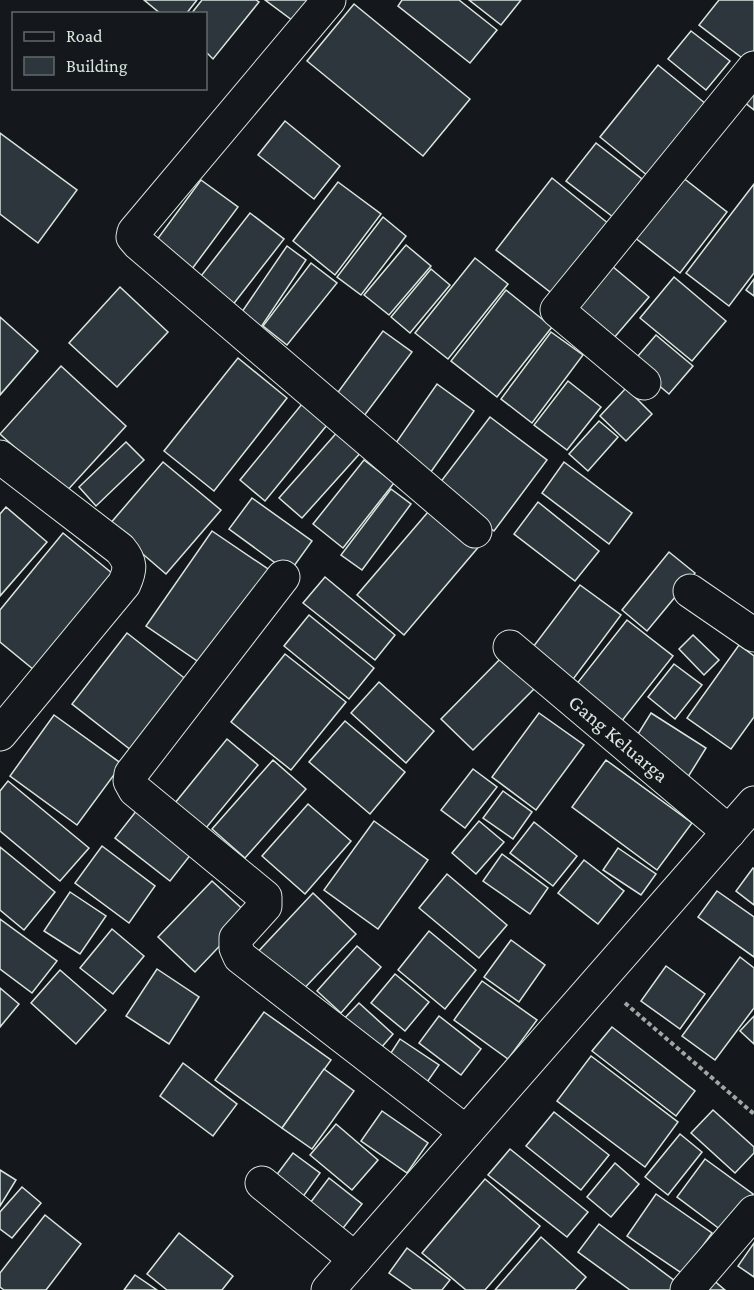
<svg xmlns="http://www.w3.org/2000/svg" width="754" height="1290" viewBox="0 0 754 1290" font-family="'Crimson Pro',serif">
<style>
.building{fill:#2c363c;stroke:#d8e6dc;stroke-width:1.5}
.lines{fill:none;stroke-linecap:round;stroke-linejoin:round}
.minor-casing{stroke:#d8e6dc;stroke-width:35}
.path{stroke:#9da8a2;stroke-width:4;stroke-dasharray:4.5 3;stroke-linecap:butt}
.minor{stroke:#14181c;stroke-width:33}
.labels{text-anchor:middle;stroke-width:4.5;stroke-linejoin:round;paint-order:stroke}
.street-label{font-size:21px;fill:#d8e6dc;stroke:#14181c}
</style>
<rect width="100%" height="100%" fill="#14181c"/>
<g class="building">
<path d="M144,0H197L186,14H161Z"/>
<path d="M202,0H256L259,2L213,59L206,52V14H191Z"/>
<path d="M265,0H319L300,26Z"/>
<path d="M402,0H459L497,30L470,63L398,6Z"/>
<path d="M469,0H521L501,25Z"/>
<path d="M719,0H754V58L750,64L699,25Z"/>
<path d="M354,4L470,99L423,156L307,61Z"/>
<path d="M691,31L730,61L706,90L668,59Z"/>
<path d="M658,65L706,104L648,176L600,137Z"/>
<path d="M754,90V110L744,102Z"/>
<path d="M285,121L340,166L314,199L258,155Z"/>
<path d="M0,133L77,190L38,243L0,214Z"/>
<path d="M596,143L642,179L613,217L566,181Z"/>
<path d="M673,170L727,212L680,273L625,230Z"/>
<path d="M552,178L609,224L554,295L496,250Z"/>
<path d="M201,180L238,207L189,273L153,245Z"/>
<path d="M338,182L381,214L335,275L293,241Z"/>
<path d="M754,184V273L729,306L686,273Z"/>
<path d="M250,213L284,239L228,311L194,285Z"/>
<path d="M383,217L406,236L361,295L337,277Z"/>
<path d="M406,245L431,266L389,315L364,295Z"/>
<path d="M287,246L306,260L255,336L235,322Z"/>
<path d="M475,258L508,284L448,359L415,333Z"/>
<path d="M606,261L649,297L607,346L565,310Z"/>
<path d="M311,263L337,283L287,345L263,326Z"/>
<path d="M431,269L450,285L410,333L391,317Z"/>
<path d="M674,277L726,321L692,361L640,318Z"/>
<path d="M754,279V296L746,290Z"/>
<path d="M120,287L168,332L117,387L69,343Z"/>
<path d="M506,290L552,327L497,397L451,361Z"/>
<path d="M0,317L38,351L0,395Z"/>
<path d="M383,331L412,352L361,420L333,399Z"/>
<path d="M551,332L583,355L532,423L501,399Z"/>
<path d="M656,335L693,366L669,394L632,363Z"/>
<path d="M238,358L287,398L214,491L164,451Z"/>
<path d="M61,366L126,426L65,493L0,434Z"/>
<path d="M568,381L601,407L567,450L534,425Z"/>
<path d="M437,384L474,411L428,476L391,450Z"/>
<path d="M626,388L652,414L626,441L600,416Z"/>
<path d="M302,404L327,425L265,501L240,480Z"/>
<path d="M490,417L547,460L494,531L436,488Z"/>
<path d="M599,421L618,437L588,471L569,454Z"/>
<path d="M340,429L363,450L302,518L279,498Z"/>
<path d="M126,442L144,460L96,506L79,487Z"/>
<path d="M364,460L394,483L343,548L313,524Z"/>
<path d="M163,462L221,510L166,574L109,525Z"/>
<path d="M564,462L632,513L609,544L542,493Z"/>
<path d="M391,489L411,504L362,570L341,555Z"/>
<path d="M252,498L312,541L289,573L229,529Z"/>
<path d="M538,502L599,551L575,581L514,534Z"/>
<path d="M434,505L481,544L404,635L357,595Z"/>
<path d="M6,507L47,542L0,596V514Z"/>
<path d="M212,531L274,573L209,669L146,626Z"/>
<path d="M63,533L118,578L39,674L0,642V610Z"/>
<path d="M669,552L695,573L647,631L622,610Z"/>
<path d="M325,577L395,635L375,660L303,603Z"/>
<path d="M580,585L621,615L571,682L530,651Z"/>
<path d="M309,615L374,668L349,699L284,646Z"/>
<path d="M627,620L673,656L621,722L575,686Z"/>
<path d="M127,633L192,684L136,754L72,704Z"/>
<path d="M693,635L719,660L704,675L679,649Z"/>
<path d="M739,645L754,656V717L731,749L687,718Z"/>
<path d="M285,654L346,702L291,770L231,722Z"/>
<path d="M505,654L537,686L473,750L441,719Z"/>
<path d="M674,664L702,685L675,719L648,697Z"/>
<path d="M379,682L434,731L406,763L351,713Z"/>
<path d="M539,713L584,745L536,810L492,777Z"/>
<path d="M651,713L706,748L688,777L633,742Z"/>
<path d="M54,715L122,764L77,825L10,776Z"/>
<path d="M345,721L405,772L370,814L309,762Z"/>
<path d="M227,739L258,765L206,828L175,803Z"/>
<path d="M273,760L306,789L245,858L212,829Z"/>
<path d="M606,760L692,823L657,870L572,807Z"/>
<path d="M473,769L497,787L465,828L441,810Z"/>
<path d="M8,781L89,848L60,881L0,831V791Z"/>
<path d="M503,791L532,812L513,839L483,818Z"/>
<path d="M308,804L351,841L305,894L262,856Z"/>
<path d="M137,810L192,853L170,881L115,838Z"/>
<path d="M374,821L428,860L378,929L324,890Z"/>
<path d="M479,821L504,842L476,874L452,853Z"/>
<path d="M534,822L577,856L553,886L510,853Z"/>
<path d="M102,846L155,886L129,923L75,883Z"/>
<path d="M0,847L55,892L24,930L0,910Z"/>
<path d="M618,848L656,874L641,895L603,870Z"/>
<path d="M502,854L548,888L530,914L483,881Z"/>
<path d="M584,860L624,891L598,924L558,893Z"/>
<path d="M753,868L754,869V905L736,891Z"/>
<path d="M447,874L507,925L479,958L419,908Z"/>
<path d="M212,881L249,915L195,972L158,937Z"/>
<path d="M717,891L754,917V957L698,917Z"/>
<path d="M70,892L106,916L80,954L44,931Z"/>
<path d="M313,893L356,934L295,998L252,958Z"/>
<path d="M0,919L57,961L32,993L0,969Z"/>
<path d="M112,929L144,956L113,994L80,968Z"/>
<path d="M429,931L476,970L445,1009L398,970Z"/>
<path d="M511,940L545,965L519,1002L484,977Z"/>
<path d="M357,946L381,967L341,1013L317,991Z"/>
<path d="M740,957L754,968V1008L715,1060L682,1036Z"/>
<path d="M666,966L705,994L680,1029L641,1001Z"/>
<path d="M157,969L199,997L169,1044L126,1016Z"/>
<path d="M60,970L106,1010L76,1044L31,1003Z"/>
<path d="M395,974L429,1002L405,1031L371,1003Z"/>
<path d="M482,981L537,1020L508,1059L454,1020Z"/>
<path d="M0,988L19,1004L0,1027Z"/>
<path d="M359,1003L393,1034L374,1056L339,1024Z"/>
<path d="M264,1012L331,1060L282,1128L215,1080Z"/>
<path d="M439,1016L481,1049L461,1075L419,1043Z"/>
<path d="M754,1016V1044L740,1031Z"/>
<path d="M612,1027L695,1091L676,1116L592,1051Z"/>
<path d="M400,1039L439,1065L423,1088L385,1062Z"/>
<path d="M591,1056L678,1122L645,1167L557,1101Z"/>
<path d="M183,1063L237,1104L213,1136L160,1096Z"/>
<path d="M324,1069L354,1091L312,1149L282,1128Z"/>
<path d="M713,1110L754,1147V1153L735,1173L691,1133Z"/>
<path d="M382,1111L428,1143L407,1173L361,1141Z"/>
<path d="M554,1112L609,1155L581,1190L526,1146Z"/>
<path d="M336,1124L378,1160L352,1190L310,1155Z"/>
<path d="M680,1134L702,1152L668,1195L645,1177Z"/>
<path d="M510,1149L588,1212L567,1237L488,1175Z"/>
<path d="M293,1153L320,1173L297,1205L269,1185Z"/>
<path d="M705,1159L753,1194L725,1233L677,1197Z"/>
<path d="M615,1163L639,1184L611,1217L587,1197Z"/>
<path d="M0,1170L16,1180L0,1206Z"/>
<path d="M329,1178L362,1204L340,1232L307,1207Z"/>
<path d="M485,1179L540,1226L485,1290H466L422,1253Z"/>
<path d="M22,1187L41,1203L12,1238L0,1229V1212Z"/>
<path d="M656,1194L712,1233L683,1274L627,1236Z"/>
<path d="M45,1215L81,1244L46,1290H4L0,1287V1273Z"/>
<path d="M599,1224L679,1284L675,1290H630L578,1252Z"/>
<path d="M179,1233L233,1276L222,1290H167L147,1274Z"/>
<path d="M541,1237L586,1277L575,1290H495Z"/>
<path d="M754,1243V1277L738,1266Z"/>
<path d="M407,1248L450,1280L442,1290H413L389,1273Z"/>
<path d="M135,1275L157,1290H124Z"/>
<path d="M712,1279L725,1290H703Z"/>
</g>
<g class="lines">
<defs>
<g id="minor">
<path d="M329,0L134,232L133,237L139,244L475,531"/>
<path d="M644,383L557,310L754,68"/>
<path d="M0,457L120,549C131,562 131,569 124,584L0,734"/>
<path d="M283,577L131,774L130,781L135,790L265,897V906L236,938V948L240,957L466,1132"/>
<path d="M690,591L754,635"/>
<path id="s1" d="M510,647L729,832"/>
<path d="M262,1183L355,1259"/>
<path d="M328,1290L754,803"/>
<path d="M687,1290L754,1212"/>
</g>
</defs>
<use href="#minor" class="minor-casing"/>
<path class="path" d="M625,1003L754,1114"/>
<use href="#minor" class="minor"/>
</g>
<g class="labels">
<g class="street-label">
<text dy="7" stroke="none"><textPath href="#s1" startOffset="142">Gang Keluarga</textPath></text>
</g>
</g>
<rect x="12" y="12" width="195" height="78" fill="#14181c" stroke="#626a69" stroke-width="1.5"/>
<rect x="24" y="32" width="30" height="9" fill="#14181c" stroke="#626a69" stroke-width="1.5"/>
<text x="66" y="42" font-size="18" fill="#d8e6dc">Road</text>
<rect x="24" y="57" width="30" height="18" fill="#2c363c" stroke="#626a69" stroke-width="1.5"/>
<text x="66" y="72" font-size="18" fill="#d8e6dc">Building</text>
</svg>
